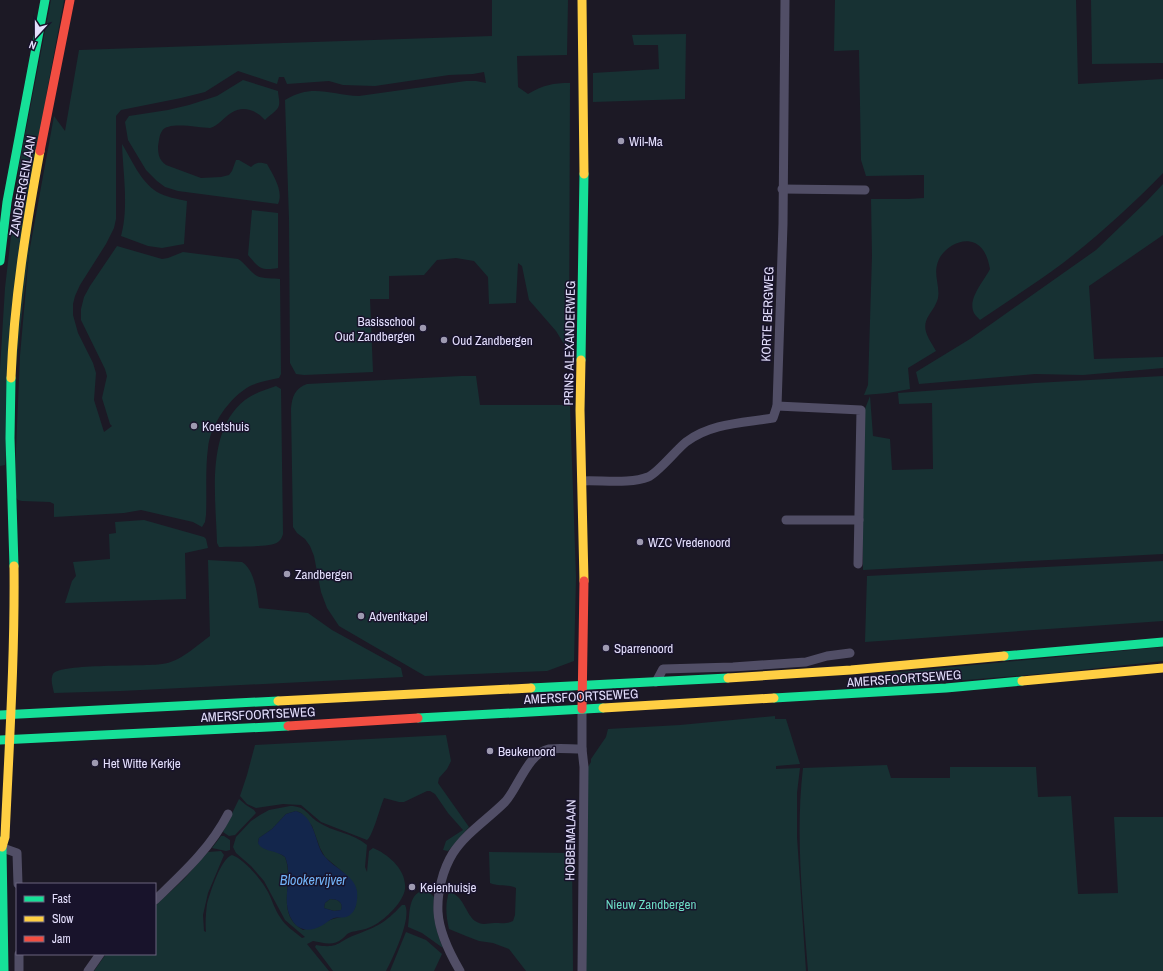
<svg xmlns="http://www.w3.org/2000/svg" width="1163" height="971" viewBox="0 0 1163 971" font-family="'Archivo Narrow',sans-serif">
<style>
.green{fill:#173133;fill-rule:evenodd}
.water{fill:#13264c;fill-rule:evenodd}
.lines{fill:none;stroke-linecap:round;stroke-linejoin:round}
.street{stroke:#514e66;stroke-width:9}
.fast{stroke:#16e098;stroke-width:9}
.slow{stroke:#ffcf43;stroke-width:9}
.jam{stroke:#f24e42;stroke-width:9}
.poi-dot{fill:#9e9ab1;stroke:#18132b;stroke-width:1.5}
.labels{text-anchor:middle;stroke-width:3;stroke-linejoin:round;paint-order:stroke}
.poi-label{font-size:13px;fill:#e4dffd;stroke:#18132b;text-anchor:start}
.street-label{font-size:13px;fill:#e4dffd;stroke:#18132b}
.park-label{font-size:13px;fill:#6cdcc5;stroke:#18132b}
.water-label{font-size:14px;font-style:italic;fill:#72b4f8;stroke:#18132b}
</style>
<rect width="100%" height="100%" fill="#1c1925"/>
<g class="green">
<path d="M51,0H64L47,91L5,465L0,466V369L5,288L19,166Z"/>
<path d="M492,0H568L567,55L517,56L518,87L528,94C543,85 553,83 570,83L569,352L556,331L529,300L522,266L518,263L516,303L489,304L488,277L474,261L456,258L437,260L424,275L389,276V299H370L373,372L304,375L296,374L290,363L289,219L285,100C312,83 331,95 359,96L466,81H476L486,83L484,72L473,74L449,75L375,86L343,85L329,81L287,84L284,77H279L277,84L238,71L205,92L181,98L121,110L116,116V219L114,228L106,244L80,285L75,296L73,304V315L78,333L93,363L96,373L94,400L104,432L112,426L110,424L102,398L107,376L105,369L81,320V309L84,297L90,286L117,246L162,259L168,258L183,252L238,259C245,263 250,272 257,276C263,279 273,278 280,279L281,374L279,378C269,380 259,382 250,386C230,397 210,425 208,448C205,470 207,493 206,515L205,522L202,527L193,522L141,510L124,513L54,517V504L50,502L22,501L18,500L14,495L20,356L29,253L54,116L65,131L79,50L492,36Z"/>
<path d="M835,0H1076L1078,84L1163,79V173C1132,205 1099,235 1063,263C1036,283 1008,301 980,320C978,318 975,315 974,313C967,299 984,281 990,269C988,259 985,248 975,243C960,236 940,250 937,265C934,275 940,287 938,298C936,305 933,309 929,315C920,329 929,338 936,351L908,368L910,389L888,393L864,395L868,385L872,256L871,199H908L924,198V175L866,176L861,160L859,50L834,51Z"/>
<path d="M1091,0H1163V63L1092,64Z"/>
<path d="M686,34L685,99L593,102V73L659,69L658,45H634L632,35Z"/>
<path d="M243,80L278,91C278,95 280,101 279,105C278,111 269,115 265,120C256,110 243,105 231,113C223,118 218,126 210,128C199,128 168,121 162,131C159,135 159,142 158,146C158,154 159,160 166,165L201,178L221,177L229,175L232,171L236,160H239L251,167C257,162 259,162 267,164C273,175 284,191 278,204L178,191L165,187L157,181L146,170L128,140L125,122L129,116L168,110L189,105L217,96Z"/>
<path d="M122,144C132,160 140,181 157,192C166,197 177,199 187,201L184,244L162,248L148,246L121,236C129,208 123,173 122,144Z"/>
<path d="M1163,184V235L1089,286L1094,359L1163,357V368L1083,375L1035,374L919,384L916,372L970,339L1096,250L1146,202Z"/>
<path d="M252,210L278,213V268C261,271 259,268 248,255Z"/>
<path d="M461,376H476L480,405H570L576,577L574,661L547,671L425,676L339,626L327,608L321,592L314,556L310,546L305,539L297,533L293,527L291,409C292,397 295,388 307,384Z"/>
<path d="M1163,376V554L863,570L861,415L865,409L870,396L873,436L890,439L892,470L933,469L932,403L899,404L898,393L1035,383Z"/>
<path d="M276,386L281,389L283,534C282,537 281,540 278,542C271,548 230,546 219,547L217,543C216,499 205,431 245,400C254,393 265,390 276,386Z"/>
<path d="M144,520L204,537L206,539L208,548L185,553L186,599L65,603L72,581L76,576L73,562L110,559L109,534L116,533L115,522Z"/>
<path d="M208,560L242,562C255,570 257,594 259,608L308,613L332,630L401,668L403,677L121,691L54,693C53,687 50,680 53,674C60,663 145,667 162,664C180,662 196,646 210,636Z"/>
<path d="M1163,561V621L865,642L867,576Z"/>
<path d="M1163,647V661L1053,673L879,687L878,674Z"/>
<path d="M775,716V719H786L800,764L776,766V769L800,768L797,793V837L806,971H585L588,767L591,762V759L606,737L608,729L680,725Z"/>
<path d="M446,735L451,761L447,769L439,778L438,783L469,827L448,851L443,850L446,841L463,830L448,813L435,794L430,791H427L404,802H399L384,798C380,807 373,836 367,840L321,822L301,805L283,804L256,808L247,804L240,796L247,775L255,745Z"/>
<path d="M887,765L891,778H950V767H1036L1038,797L1071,796L1078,894L1118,893L1114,817H1163V971H808C803,904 795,836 803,768Z"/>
<path d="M239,799L246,805L254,810L256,813L235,835L229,836L223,832Z"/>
<path d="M290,806C306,806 307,815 318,822C333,832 353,833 367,845L365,867L367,872L369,851L373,848C388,854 407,870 405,889C403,902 388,916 378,923C373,926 367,929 361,930C358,931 353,931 349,933C346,934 345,937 342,939C334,946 323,943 313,941L307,944L329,971H94L106,954H155V906L184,879L208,852L221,851L224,855L208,893L203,915L204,931L206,932C205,923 206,913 207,904C210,893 221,858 232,855C244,859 262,880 268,892C272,900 275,910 280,917C285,926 295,932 302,938L305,937L285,920L264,881L251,866L236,853L233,847L236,837L251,821L260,815L269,810ZM296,811L301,813L312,826L320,848L325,857L344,873L357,892L355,908L349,915L333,919L303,930C274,914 295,881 285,857L277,852L266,849L258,843L259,838L272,829L286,814Z"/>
<path d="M221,836H224L230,840V850L226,851L212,848Z"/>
<path d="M489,852L572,853L573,971H526L509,949L493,943L479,941L466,936L449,929C446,916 445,904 449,892C466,896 465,918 479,923C484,925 489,923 494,923C501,923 507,924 513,921L515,915L516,888C508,884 499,887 490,883Z"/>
<path d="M424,890L429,892L434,897C432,915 436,931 443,948L422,933L408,927C410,913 408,894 424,890Z"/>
<path d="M330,899C337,899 344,902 341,910L334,911L324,908L325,903Z"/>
<path d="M402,905H405C412,918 393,958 386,971H333L315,947L316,945C339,949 337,942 355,935C378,926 384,924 402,905Z"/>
<path d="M406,932L426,940L442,954L434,971H390Z"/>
</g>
<path class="water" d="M296,811C313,816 315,838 321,851C329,867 354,873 357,891C358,901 356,914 346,917C342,918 338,917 334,918C329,920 325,924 321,926C310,932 298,931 292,920C280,900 294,877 285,857C277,850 262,852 258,843L259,838L272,829L286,814ZM330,899C337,899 344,902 341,910L334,911L324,908L325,903Z"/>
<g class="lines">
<g class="street">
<path d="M782,189L865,190"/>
<path d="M777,406L861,410L858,564"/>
<path d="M582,481C601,480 631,484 648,477C657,474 677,449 686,442C711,423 743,423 773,418L777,406L783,224L785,0"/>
<path d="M786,520H859"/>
<path d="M656,682L663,669L733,667L806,662L827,656L850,653"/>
<path d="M0,847L17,853L18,884"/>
<path d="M155,900C182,874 210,849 228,814"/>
<path d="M19,954V971"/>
<path d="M88,971L100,954"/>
<path d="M460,971C450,954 439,931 438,912C437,892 443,869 453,853C466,833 488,819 505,802C518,788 528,753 549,749C559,748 571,749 582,749"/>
<path d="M582,971L584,767L582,749V709"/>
</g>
<g class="fast">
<path d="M0,261L7,202L45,0"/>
<path d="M581,360L584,174"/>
<path d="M11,378L10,438L14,566"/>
<path d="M1004,656L1163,642"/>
<path d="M531,688L728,678"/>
<path d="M774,698L946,688L1022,681"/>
<path d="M0,715L278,701"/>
<path d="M418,718L603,708"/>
<path d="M0,740L288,726"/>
<path d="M0,841L2,847L4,971"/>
</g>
<g class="slow">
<path d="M582,0L584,174"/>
<path d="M581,360L580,410L584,581"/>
<path d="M11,378C14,301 26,226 40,151"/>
<path d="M728,678L851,670L1004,656"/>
<path d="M1022,681L1163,668"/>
<path d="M278,701L531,688"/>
<path d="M603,708L774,698"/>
<path d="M2,847L5,837C9,747 15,656 14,566"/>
</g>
<g class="jam">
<path d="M40,151L70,0"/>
<path d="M582,709L584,581"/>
<path d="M288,726L418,718"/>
</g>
</g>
<g class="poi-dot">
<circle cx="621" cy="141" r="4"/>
<circle cx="423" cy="328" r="4"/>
<circle cx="444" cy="340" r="4"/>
<circle cx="194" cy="426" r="4"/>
<circle cx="640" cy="542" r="4"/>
<circle cx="287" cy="574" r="4"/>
<circle cx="361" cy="616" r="4"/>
<circle cx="606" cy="648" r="4"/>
<circle cx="490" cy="751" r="4"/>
<circle cx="95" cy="763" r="4"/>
<circle cx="412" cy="887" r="4"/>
</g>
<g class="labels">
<g class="poi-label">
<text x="629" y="146">Wil-Ma</text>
<text x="415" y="326" text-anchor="end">Basisschool<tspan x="415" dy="15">Oud Zandbergen</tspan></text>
<text x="452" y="345">Oud Zandbergen</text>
<text x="202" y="431">Koetshuis</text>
<text x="648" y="547">WZC Vredenoord</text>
<text x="295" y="579">Zandbergen</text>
<text x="369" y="621">Adventkapel</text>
<text x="614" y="653">Sparrenoord</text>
<text x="498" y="756">Beukenoord</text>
<text x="103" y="768">Het Witte Kerkje</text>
<text x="420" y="892">Keienhuisje</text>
</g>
<g class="street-label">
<text transform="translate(22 186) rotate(-80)" y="5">ZANDBERGENLAAN</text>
<text transform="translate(767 314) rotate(-88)" y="5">KORTE BERGWEG</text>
<text transform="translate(569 343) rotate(-89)" y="5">PRINS ALEXANDERWEG</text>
<text transform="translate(904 678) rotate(-4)" y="5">AMERSFOORTSEWEG</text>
<text transform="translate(581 696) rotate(-3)" y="5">AMERSFOORTSEWEG</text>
<text transform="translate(258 714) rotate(-3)" y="5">AMERSFOORTSEWEG</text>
<text transform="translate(570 840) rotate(-89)" y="5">HOBBEMALAAN</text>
</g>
<g class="park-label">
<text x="651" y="909">Nieuw Zandbergen</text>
</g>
<g class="water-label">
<text x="313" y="885">Blookervijver</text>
</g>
</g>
<rect x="16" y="883" width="140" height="72" fill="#18132b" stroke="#6a657f"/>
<rect x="24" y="896" width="20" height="6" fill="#16e098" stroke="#6a657f"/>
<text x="52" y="903" font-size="12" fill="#e4dffd">Fast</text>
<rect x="24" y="916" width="20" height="6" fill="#ffcf43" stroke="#6a657f"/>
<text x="52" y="923" font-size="12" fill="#e4dffd">Slow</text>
<rect x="24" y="936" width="20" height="6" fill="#f24e42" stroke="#6a657f"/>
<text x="52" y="943" font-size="12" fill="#e4dffd">Jam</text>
<g transform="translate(36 36) rotate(201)" stroke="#18132b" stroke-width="3" paint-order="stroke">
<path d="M0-3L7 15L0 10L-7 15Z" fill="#e4dffd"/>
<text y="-6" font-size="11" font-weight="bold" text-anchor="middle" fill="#e4dffd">N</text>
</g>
</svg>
